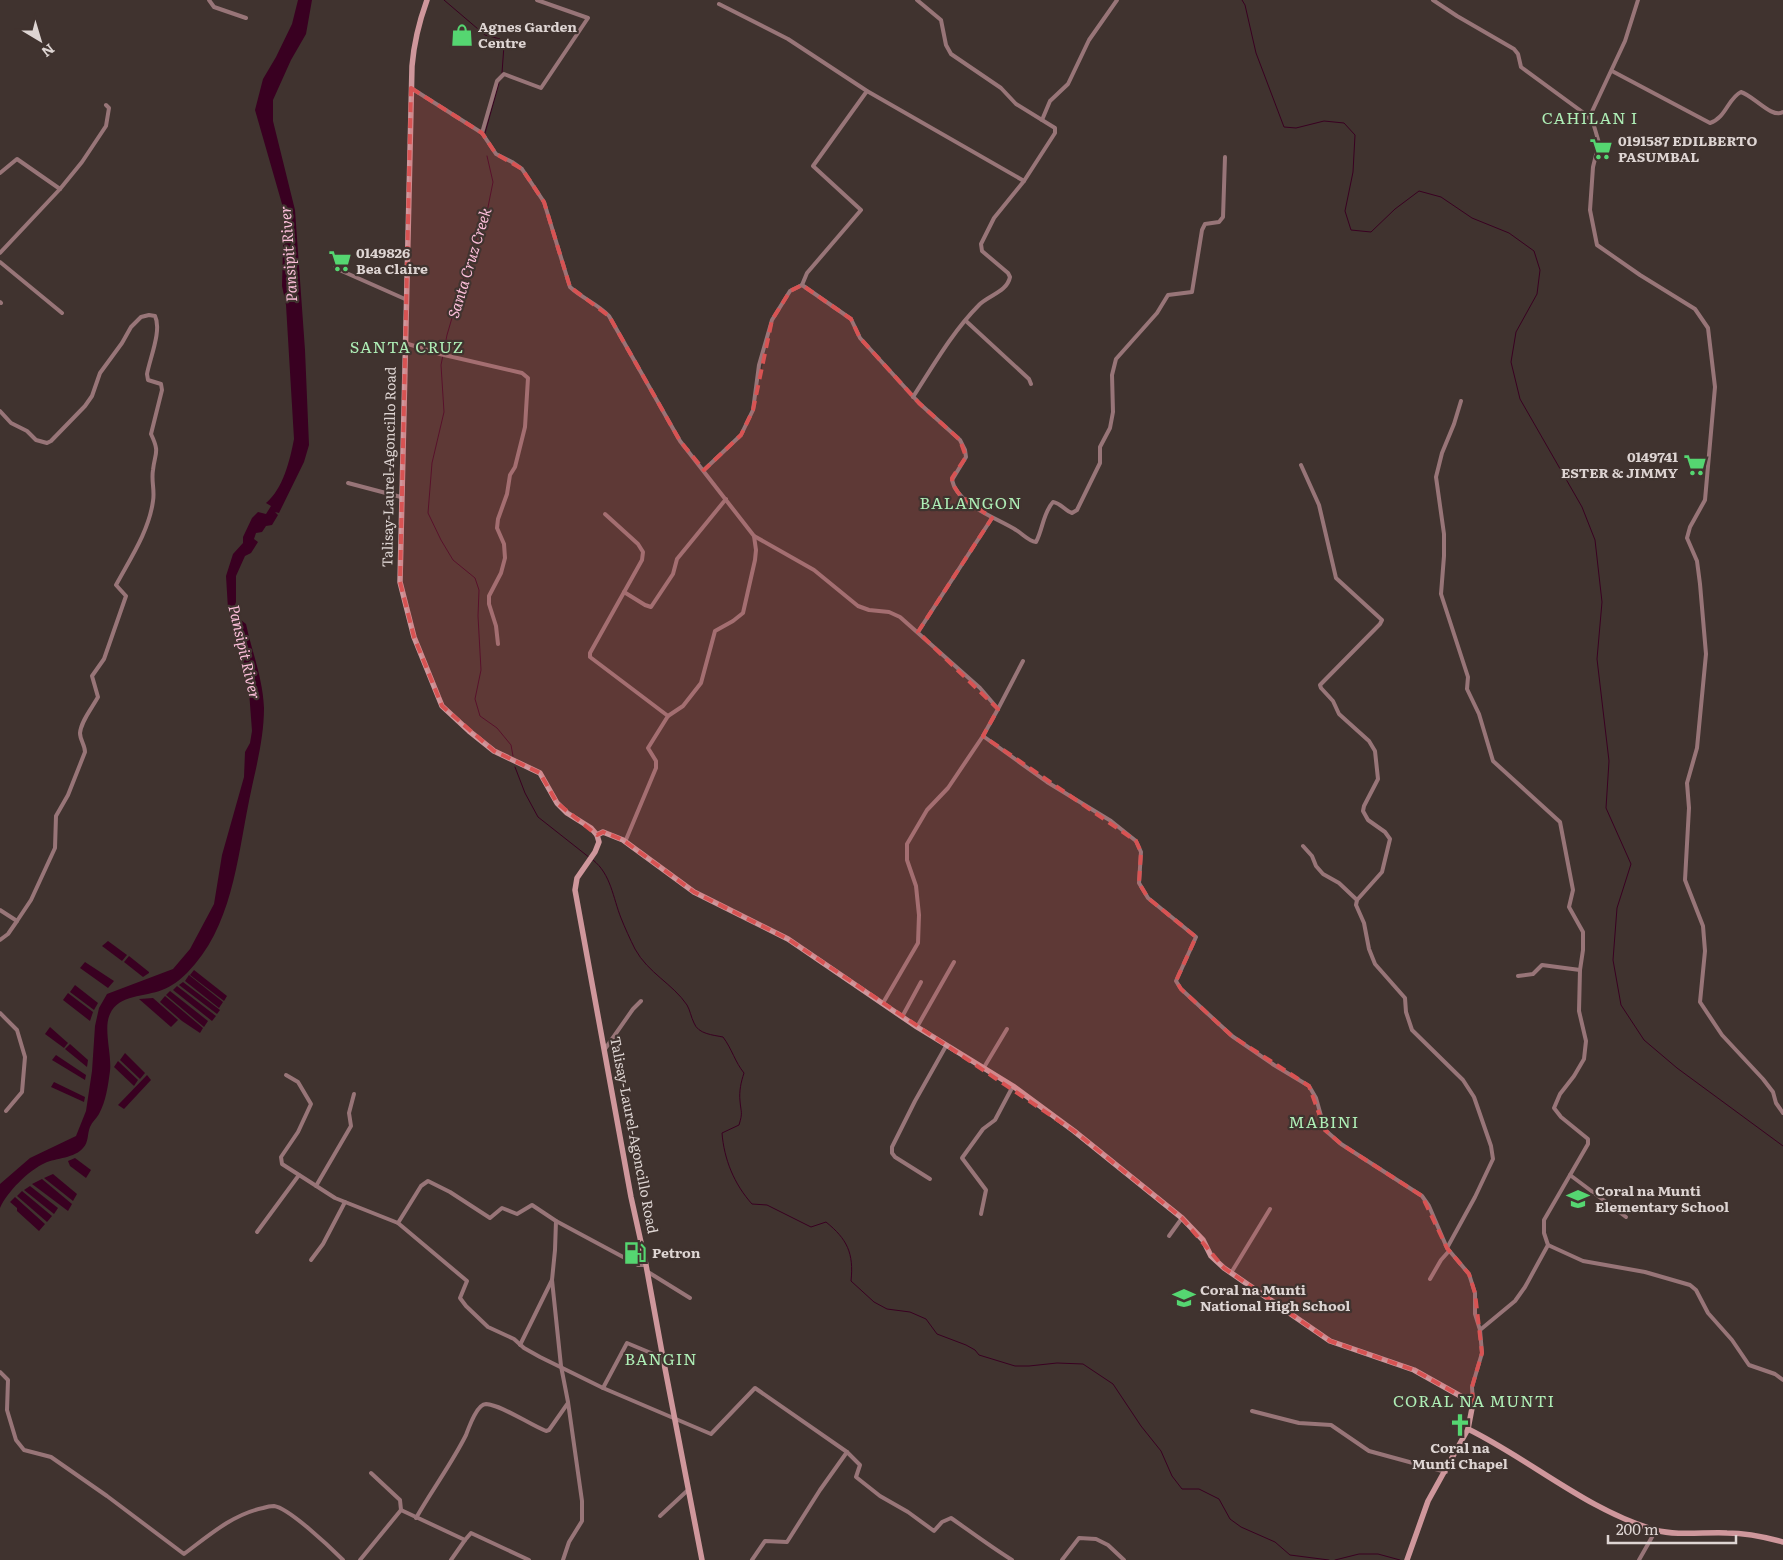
<svg xmlns="http://www.w3.org/2000/svg" width="1783" height="1560" viewBox="0 0 1783 1560" font-family="Literata,serif">
<style>
.water{fill:#390021}
.lines{fill:none;stroke-linecap:round;stroke-linejoin:round}
.stream{stroke:#390021;stroke-width:1}
.street{stroke:#987578;stroke-width:4}
.secondary{stroke:#cf979c;stroke-width:5.5}
.marked{fill:#d85353;fill-opacity:0.2;stroke:#d85353;stroke-width:4;stroke-dasharray:10 6;stroke-linejoin:round}
.labels{text-anchor:middle;stroke-width:4.5;stroke-linejoin:round;paint-order:stroke}
.poi-label{font-size:14px;font-weight:bold;fill:#ded5d3;stroke:#40332f;text-anchor:start}
.street-label{font-size:14px;fill:#ded5d3;stroke:#40332f}
.water-label{font-size:15px;font-style:italic;fill:#fcbfda;stroke:#40332f}
.quarter-label{font-size:16px;letter-spacing:1px;fill:#aeeeb6;stroke:#40332f}
</style>
<rect width="100%" height="100%" fill="#40332f"/>
<g class="water">
<path d="M298,0H312L306,34L291,60L273,100V121L295,210L305,350L309,445L304,462L279,513L275,512L278,515L272,525L266,526L262,532L256,533L254,539L258,542L251,553L245,556L236,576V602L234,608L236,616L246,624C252,652 263,679 264,708C264,740 255,771 249,801C237,860 232,928 187,973C180,980 172,986 162,990C145,997 119,994 110,1014C103,1028 112,1055 110,1071C108,1086 106,1101 99,1114C96,1119 92,1122 90,1127C87,1134 89,1142 83,1148C75,1158 56,1158 45,1163C29,1170 7,1192 0,1208V1184L30,1158L76,1136L86,1111L92,1071L95,1026L99,1008L107,994L173,969L190,949L214,904L222,855L244,777L245,752L250,743L252,731L249,691L228,609L226,576L233,554L243,543V537L252,518L258,512L266,514L271,506L266,503C283,489 290,460 294,439L286,305L282,286L284,211L255,110L263,79L276,57L292,24Z"/>
<path d="M108,941L127,955L122,961L102,946Z"/>
<path d="M129,956L149,972V973L143,977L124,962Z"/>
<path d="M85,962L114,981L108,988L80,968Z"/>
<path d="M194,970L227,996L224,1001L190,975Z"/>
<path d="M189,975L223,1002L219,1008L185,981Z"/>
<path d="M183,982L220,1010L217,1014L179,985Z"/>
<path d="M75,985L98,1003L94,1010L70,992Z"/>
<path d="M177,986L216,1016L212,1021L173,990Z"/>
<path d="M170,991L208,1021L204,1027L166,995Z"/>
<path d="M68,993L93,1012L90,1021L63,1000Z"/>
<path d="M165,996L203,1028L200,1033L182,1021L160,1002Z"/>
<path d="M153,998L178,1020L171,1027L139,999Z"/>
<path d="M50,1027L68,1043L64,1048L45,1034Z"/>
<path d="M70,1044L88,1060L87,1067L65,1049Z"/>
<path d="M125,1053L145,1073L140,1079L120,1060Z"/>
<path d="M56,1055L86,1075L85,1080L52,1060Z"/>
<path d="M118,1061L138,1080L134,1086L114,1067Z"/>
<path d="M147,1075L151,1080L124,1109L118,1105Z"/>
<path d="M54,1082L85,1097L84,1102L51,1087Z"/>
<path d="M75,1158L91,1170L86,1178L70,1166L68,1161Z"/>
<path d="M53,1174L77,1194L73,1201L44,1178Z"/>
<path d="M42,1179L72,1204L68,1211L32,1184Z"/>
<path d="M30,1186L58,1208L54,1214L24,1190Z"/>
<path d="M22,1191L52,1216L47,1222L17,1196Z"/>
<path d="M15,1197L45,1224L39,1231L17,1211V1208L10,1202Z"/>
</g>
<g class="lines">
<g class="stream">
<path d="M444,0L485,35L500,39L504,45L502,73"/>
<path d="M1242,0L1245,5L1256,53L1284,127L1296,128L1324,121L1344,123L1355,135L1353,172L1345,211L1351,230L1371,232L1395,209L1419,191L1441,197L1472,218L1509,233L1534,251L1540,270L1537,294L1516,332L1511,362L1520,399L1582,507L1595,540L1602,602L1597,659L1609,761L1606,808L1631,864L1617,908L1613,960L1621,1005L1644,1040L1677,1068L1783,1146"/>
<path d="M485,133L499,83"/>
<path d="M487,156L493,182L486,217L472,249L447,335L441,365L444,412L432,463L428,513L441,540L453,560L475,578L479,590L478,616L481,670L475,699L480,716L497,728L511,745L513,756"/>
<path d="M515,767L525,793L538,817L590,858"/>
<path d="M593,860C611,874 613,898 621,918C625,928 630,939 635,949C648,973 673,984 687,1005C690,1010 691,1017 694,1023C698,1034 713,1035 723,1037C732,1049 735,1062 744,1073C741,1082 739,1091 740,1101C741,1113 743,1112 739,1125L722,1133C724,1159 734,1184 752,1204L767,1205L811,1227L826,1222C847,1239 854,1253 851,1281L874,1302L887,1309L910,1312L926,1319L937,1334L966,1345L975,1350L979,1355L1015,1366H1029L1057,1363L1083,1364L1113,1384L1141,1426L1161,1451L1172,1476L1182,1489H1199L1219,1499L1230,1519L1241,1527L1275,1542L1290,1555L1329,1560"/>
<path d="M1335,1560L1359,1554H1378L1400,1560"/>
</g>
<g class="street">
<path d="M209,0L214,7L246,18"/>
<path d="M1433,0L1457,16L1514,49L1518,54L1521,67L1592,119L1599,143L1593,167L1590,210L1597,245L1640,275L1695,309L1708,328L1715,387L1705,500L1690,527L1687,538L1697,561L1700,584L1706,654L1697,748L1687,783L1689,808L1685,880L1703,926L1705,951L1700,1002L1722,1035L1763,1079L1773,1092L1776,1103L1783,1113"/>
<path d="M719,4L788,39L867,91L1024,181L1055,133V128L1016,104L1001,88L951,54L946,45L941,20L917,0"/>
<path d="M1612,71L1710,123C1726,118 1728,98 1741,92C1754,96 1772,119 1783,112"/>
<path d="M411,88L482,133L496,154L512,162L522,169L544,202L570,287C583,299 598,304 609,316L680,441L754,536L814,570L858,606L869,610L889,612L900,617L980,688L998,709L983,736L948,788L927,810L907,844V860L916,886L919,915L918,943L883,1003"/>
<path d="M867,91L813,166L861,210L807,273L802,285L851,319L860,338L919,403L960,440L965,450L966,457L952,480C957,505 997,518 1016,530C1023,534 1028,541 1036,542C1043,529 1043,513 1053,502C1061,503 1065,511 1072,513L1077,510L1100,463V447L1110,428L1113,412L1112,375L1116,359L1157,313L1168,295L1192,292L1202,230L1205,224L1219,222L1223,217L1225,157"/>
<path d="M1589,118L1625,41L1638,0"/>
<path d="M1042,120L1050,101L1068,84L1089,40L1117,0"/>
<path d="M482,133L497,81L504,74L541,88L588,18L537,0"/>
<path d="M0,173L17,159L60,189"/>
<path d="M0,253L60,189L82,162L106,126L109,108L106,105"/>
<path d="M0,262L62,313"/>
<path d="M335,268L405,299"/>
<path d="M0,302L1,303"/>
<path d="M966,321L1029,379L1031,384"/>
<path d="M405,343L440,354L522,373L528,378L525,427L515,467L510,475L507,494L498,519L497,528L504,544L505,558L501,573L489,596V604L496,626L498,644"/>
<path d="M913,397C933,366 953,331 979,305C989,295 1007,292 1010,277L1008,273L982,251L981,244L994,218L1024,181"/>
<path d="M1461,401L1454,424L1442,453L1436,477L1444,534V556L1441,594L1468,677L1467,689L1479,714L1493,761L1560,822L1573,890L1569,907L1583,932V950L1580,970L1579,1011L1586,1041L1584,1059L1574,1076L1560,1094L1554,1108L1561,1117L1588,1139V1144L1544,1220V1233L1548,1245L1525,1287L1515,1301L1480,1330"/>
<path d="M0,411L11,423L27,431L36,440L47,443L51,441L85,406L92,396L100,373L122,343L131,327L141,317L149,315L155,316C162,330 150,358 147,374L148,380L161,384L162,390L151,434C160,453 155,452 153,470C151,481 155,490 153,501C149,531 130,559 116,585L126,596L104,659L92,676L98,697C92,708 81,721 80,733C80,740 85,745 85,752L68,795L56,816L55,848L31,900L17,921L0,910"/>
<path d="M1301,465L1319,505L1336,578L1382,620L1380,624L1320,685L1321,688L1333,701L1339,714L1369,741L1375,751L1378,779L1364,806L1363,811L1368,820L1385,832L1390,839L1382,872L1357,900"/>
<path d="M704,470L741,435L753,410L759,365L772,320L790,291L802,285"/>
<path d="M348,483L401,497"/>
<path d="M605,514L638,544L643,552L642,560L590,653V657L668,716"/>
<path d="M624,592L645,605L651,607L673,574L677,559L726,499"/>
<path d="M918,632L992,518"/>
<path d="M998,709L1023,661"/>
<path d="M983,736L1047,782L1111,821L1136,841L1141,852L1139,883L1148,898L1196,937L1176,981L1181,989L1232,1036L1274,1065L1309,1086L1316,1098L1325,1130L1341,1144L1422,1196L1429,1206L1447,1248L1469,1274L1475,1293V1314L1480,1330L1482,1353L1472,1387L1473,1403"/>
<path d="M625,842L656,768V761L648,748L668,716L683,706L701,683L715,631L733,621L743,613L755,560L756,550L754,536"/>
<path d="M1303,846L1312,856L1316,866L1323,874L1339,883L1357,900L1356,905L1364,923L1369,949L1375,964L1405,998L1406,1012L1412,1030L1463,1080L1474,1097L1491,1146L1493,1159L1475,1197L1447,1248"/>
<path d="M0,940L8,934L17,921"/>
<path d="M1518,976L1533,974L1542,965L1580,970"/>
<path d="M0,1013L17,1030L25,1057L22,1092L6,1111"/>
<path d="M902,1017L921,982"/>
<path d="M917,1027L954,962"/>
<path d="M605,1049L633,1009L641,1001"/>
<path d="M983,1069L1007,1029"/>
<path d="M286,1075L298,1082L311,1104L298,1132L281,1157L282,1164L335,1198L398,1223"/>
<path d="M1570,1175L1626,1217"/>
<path d="M930,1179L895,1157L892,1153V1147L915,1101L946,1046"/>
<path d="M316,1186L351,1126L349,1113L354,1094"/>
<path d="M981,1214L986,1190L962,1158L983,1129L995,1120L1013,1086"/>
<path d="M556,1221L555,1250L552,1280L561,1366L568,1402L582,1501V1521L569,1542L563,1560"/>
<path d="M257,1232L299,1175"/>
<path d="M1169,1236L1182,1218"/>
<path d="M1548,1245L1583,1261L1645,1272L1690,1285L1696,1290L1708,1313L1732,1340L1749,1365L1775,1374L1783,1380"/>
<path d="M311,1260L323,1244L345,1202"/>
<path d="M646,1265H638L556,1221L532,1205L517,1214L502,1208L490,1218L450,1192L428,1181L421,1186L398,1223L467,1281L460,1298L466,1306L488,1327L514,1339L524,1348L540,1357L603,1388L627,1343L663,1358"/>
<path d="M648,1272L690,1298"/>
<path d="M1231,1273L1270,1209"/>
<path d="M1430,1279L1441,1260L1449,1251"/>
<path d="M520,1345L552,1280"/>
<path d="M0,1372L8,1380L7,1410L16,1440L24,1450L51,1457L107,1496L184,1554C208,1536 233,1514 263,1508C266,1507 270,1506 274,1506C289,1508 331,1548 343,1560"/>
<path d="M603,1388L711,1434L755,1388L847,1452L860,1465L856,1477L880,1496L908,1512L934,1531L942,1522L951,1518C971,1532 991,1547 1012,1560"/>
<path d="M1252,1411L1299,1423L1331,1425L1369,1451L1446,1472"/>
<path d="M371,1473L400,1500L401,1510L465,1540L471,1533L529,1560"/>
<path d="M660,1516L688,1490"/>
<path d="M416,1518C432,1490 452,1463 466,1435C469,1427 477,1404 486,1404C502,1405 530,1425 546,1431L549,1430L568,1403"/>
<path d="M360,1560L401,1510"/>
<path d="M451,1560L465,1540"/>
<path d="M752,1560L765,1541L787,1542L820,1490L847,1452"/>
<path d="M1062,1560L1079,1538L1096,1539L1108,1545L1124,1560"/>
<path d="M1639,1560L1656,1530"/>
</g>
<g class="secondary">
<path d="M427,0C419,22 414,42 412,66L400,582L414,637L442,706L469,731L494,751L540,773L557,803L567,813L591,828L597,835L599,842L595,852L577,878L575,890L631,1197L646,1265L663,1358L702,1560"/>
<path d="M597,835L603,832L623,840L694,892L788,939L917,1027L1013,1086L1074,1131L1182,1218L1203,1240L1211,1256L1224,1268L1330,1341L1414,1370L1473,1403L1468,1429C1531,1460 1587,1510 1655,1530C1678,1536 1703,1532 1727,1533C1746,1533 1765,1537 1783,1542"/>
<path d="M1407,1560L1428,1501L1468,1429"/>
</g>
</g>
<path class="marked" d="M411,88L482,133L496,154L522,169L544,202L570,287L609,316L680,441L704,470L741,435L753,410L772,320L790,291L802,285L851,319L860,338L919,403L960,440L966,457L952,478L953,485L960,495L992,518L918,632L998,709L983,736L1136,841L1141,852L1139,883L1148,898L1196,937L1176,981L1181,989L1232,1036L1309,1086L1325,1130L1341,1144L1422,1196L1447,1248L1469,1274L1475,1293L1482,1353L1472,1387L1473,1403L1414,1370L1330,1341L1224,1268L1182,1218L1074,1131L788,939L694,892L623,840L603,832L597,835L557,803L540,773L494,751L442,706L414,637L400,582Z"/>
<defs>
<symbol id="shop-bare" viewBox="-9 -9 18 18"><path d="M-5-2.5h2.3a2.7 3.5 0 0 1 5.4 0H5L5.5 6h-11ZM-1.5-2.5h3a1.5 2.3 0 0 0-3 0Z" fill="#55d671" stroke="#40332f" stroke-width="2.5" paint-order="stroke"/></symbol>
<symbol id="supermarket-bare" viewBox="-9 -9 18 18"><path d="M-6-5.5h2.5l.6 2H6L4.5 2H-2.5L-4.4-4H-6ZM-1.5 3.2a1.3 1.3 0 1 0 .1 0ZM3 3.2a1.3 1.3 0 1 0 .1 0Z" fill="#55d671" stroke="#40332f" stroke-width="2.5" paint-order="stroke"/></symbol>
<symbol id="school-bare" viewBox="-9 -9 18 18"><path d="M0-5L7-2L0 1L-7-2ZM-4 1L0 2.5L4 1V4Q0 6-4 4Z" fill="#55d671" stroke="#40332f" stroke-width="2.5" paint-order="stroke"/></symbol>
<symbol id="fuel-bare" viewBox="-9 -9 18 18"><path d="M-5.5-6h7V0h2V4h1.3V-2.5L3-4.5l.8-.8L6-3V5H2.5V1h-1V6h-7ZM-4.2-4.7v3.2H.2V-4.7Z" fill="#55d671" stroke="#40332f" stroke-width="2.5" paint-order="stroke"/></symbol>
<symbol id="church-bare" viewBox="-9 -9 18 18"><path d="M-1.2-6h2.4v3.5h3.3v2.4h-3.3V6h-2.4V-.1h-3.3v-2.4h3.3Z" fill="#55d671" stroke="#40332f" stroke-width="2.5" paint-order="stroke"/></symbol>
</defs>
<g fill-rule="evenodd">
<use href="#shop-bare" x="446" y="19" width="32" height="32"/>
<use href="#supermarket-bare" x="1585" y="133" width="32" height="32"/>
<use href="#supermarket-bare" x="324" y="245" width="32" height="32"/>
<use href="#supermarket-bare" x="1679" y="449" width="32" height="32"/>
<use href="#school-bare" x="1562" y="1183" width="32" height="32"/>
<use href="#fuel-bare" x="619" y="1237" width="32" height="32"/>
<use href="#school-bare" x="1168" y="1282" width="32" height="32"/>
<use href="#church-bare" x="1444" y="1409" width="32" height="32"/>
</g>
<g class="labels">
<g class="poi-label">
<text x="478" y="32">Agnes Garden<tspan x="478" dy="16">Centre</tspan></text>
<text x="1618" y="146">0191587 EDILBERTO<tspan x="1618" dy="16">PASUMBAL</tspan></text>
<text x="356" y="258">0149826<tspan x="356" dy="16">Bea Claire</tspan></text>
<text x="1678" y="462" text-anchor="end">0149741<tspan x="1678" dy="16">ESTER &amp; JIMMY</tspan></text>
<text x="1595" y="1196">Coral na Munti<tspan x="1595" dy="16">Elementary School</tspan></text>
<text x="652" y="1258">Petron</text>
<text x="1200" y="1295">Coral na Munti<tspan x="1200" dy="16">National High School</tspan></text>
<text x="1460" y="1453" text-anchor="middle">Coral na<tspan x="1460" dy="16">Munti Chapel</tspan></text>
</g>
<g class="street-label">
<text transform="translate(389 467) rotate(-89)" y="5">Talisay-Laurel-Agoncillo Road</text>
<text transform="translate(634 1135) rotate(79)" y="5">Talisay-Laurel-Agoncillo Road</text>
</g>
<g class="water-label">
<text transform="translate(289 254) rotate(-94)" y="5">Pansipit River</text>
<text transform="translate(470 263) rotate(-73)" y="5">Santa Cruz Creek</text>
<text transform="translate(244 652) rotate(77)" y="5">Pansipit River</text>
</g>
<g class="quarter-label">
<text x="1590" y="124">CAHILAN I</text>
<text x="407" y="353">SANTA CRUZ</text>
<text x="971" y="509">BALANGON</text>
<text x="1324" y="1128">MABINI</text>
<text x="661" y="1365">BANGIN</text>
<text x="1474" y="1407">CORAL NA MUNTI</text>
</g>
</g>
<g transform="translate(40 40) rotate(142)" stroke="#40332f" stroke-width="4" paint-order="stroke">
<path d="M0-4L9 19L0 12L-9 19Z" fill="#ded5d3"/>
<text y="-8" font-size="14" font-weight="bold" text-anchor="middle" fill="#ded5d3">N</text>
</g>
<path d="M1608 1535v8h128v-8" fill="none" stroke="#ded5d3" stroke-width="2.5"/>
<text x="1616" y="1535" font-size="15" fill="#ded5d3" stroke="#40332f" stroke-width="4" paint-order="stroke">200 m</text>
</svg>
